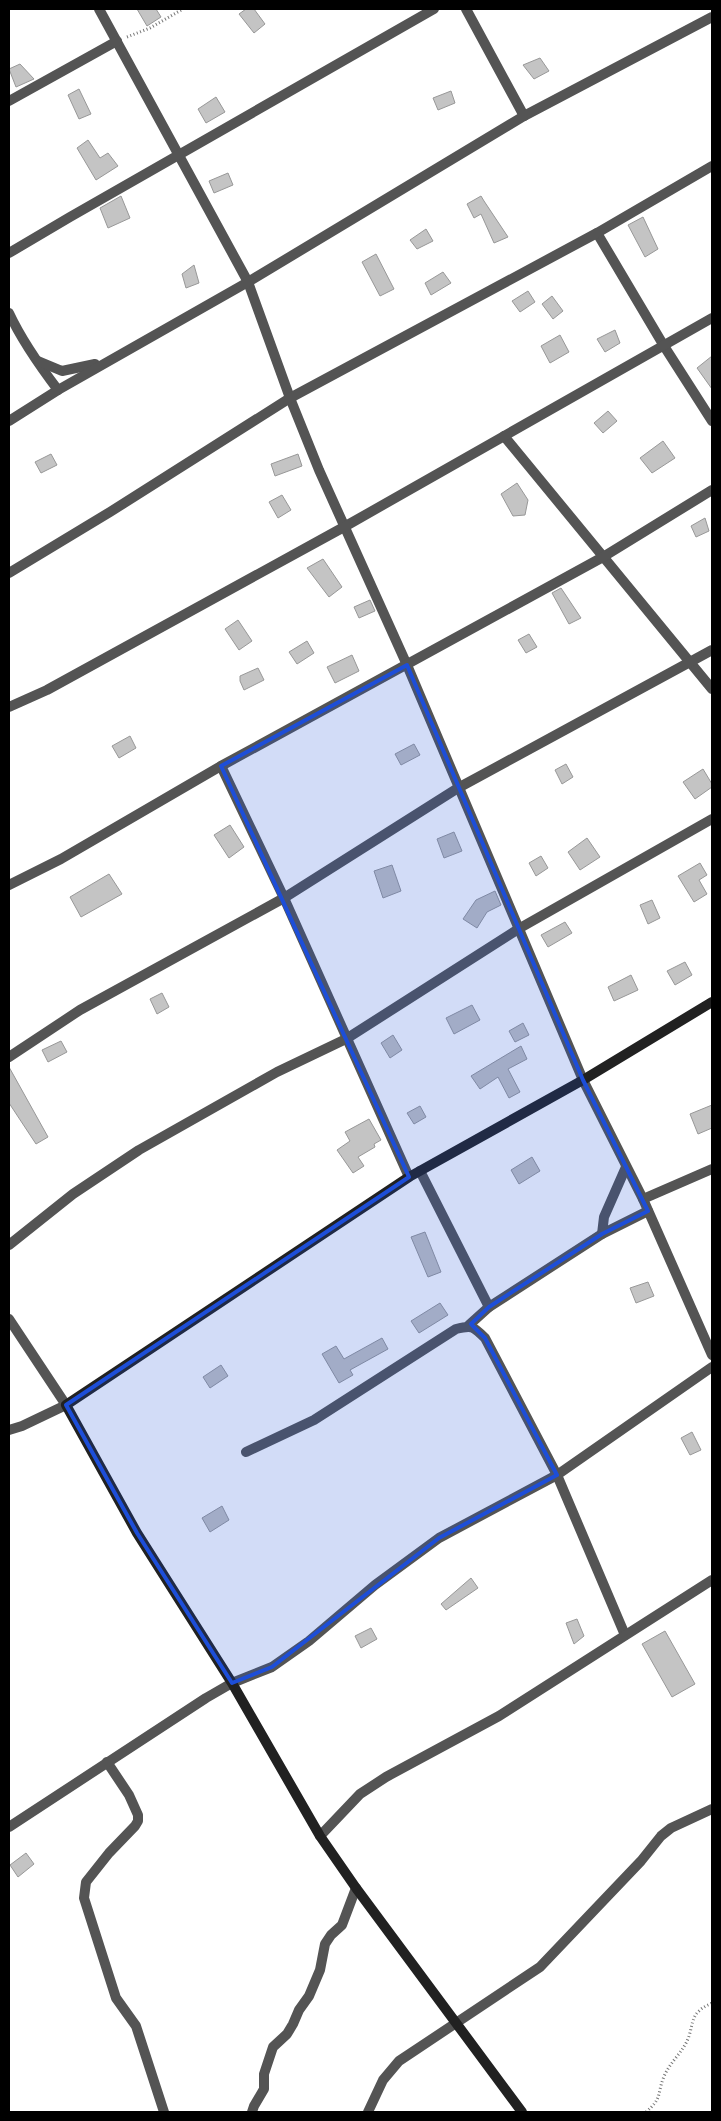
<svg xmlns="http://www.w3.org/2000/svg" width="721" height="2121" viewBox="0 0 721 2121" font-family="Jost,sans-serif">
<style>
.building{fill:#c4c4c4;stroke:#989898}
.lines{fill:none;stroke-linecap:round;stroke-linejoin:round}
.path{stroke:#767676;stroke-width:3;stroke-dasharray:1 2.5;stroke-linecap:butt}
.street{stroke:#545454;stroke-width:10}
.secondary{stroke:#212121;stroke-width:10}
.marked{fill:#1d4ed8;fill-opacity:0.2;stroke:#1d4ed8;stroke-width:4;stroke-linejoin:round}
</style>
<rect width="100%" height="100%" fill="#fff"/>
<g class="building">
<path d="M137,9H156L161,17L147,26Z"/>
<path d="M246,9H254L265,24L254,33L239,14Z"/>
<path d="M540,58L549,71L534,79L523,65Z"/>
<path d="M20,64L34,79L16,87L9,69Z"/>
<path d="M79,89L91,114L79,119L68,95Z"/>
<path d="M451,91L455,103L438,110L433,98Z"/>
<path d="M216,97L225,112L206,123L198,109Z"/>
<path d="M88,140L100,158L108,153L118,166L96,180L77,148Z"/>
<path d="M228,173L233,185L214,193L209,181Z"/>
<path d="M121,196L130,218L108,228L100,208Z"/>
<path d="M481,196L484,201L508,237L494,243L481,214L474,218L467,204Z"/>
<path d="M643,217L658,249L645,257L628,225Z"/>
<path d="M426,229L433,241L417,249L410,240Z"/>
<path d="M376,254L394,289L380,296L362,262Z"/>
<path d="M194,265L199,283L186,288L182,274Z"/>
<path d="M443,272L451,283L431,295L425,283Z"/>
<path d="M528,291L535,302L520,312L512,301Z"/>
<path d="M552,296L563,311L553,319L542,304Z"/>
<path d="M615,330L620,343L605,352L597,339Z"/>
<path d="M560,335L569,352L550,363L541,346Z"/>
<path d="M712,356V389L697,368Z"/>
<path d="M608,411L617,421L603,433L594,423Z"/>
<path d="M663,441L675,458L652,473L640,458Z"/>
<path d="M51,454L57,465L41,473L35,462Z"/>
<path d="M298,454L302,466L275,476L271,464Z"/>
<path d="M517,483L528,500L525,515L513,516L501,494Z"/>
<path d="M282,495L291,510L278,518L269,502Z"/>
<path d="M705,518L709,531L696,537L691,526Z"/>
<path d="M323,559L342,587L329,597L307,568Z"/>
<path d="M561,588L581,618L569,624L552,593Z"/>
<path d="M370,600L375,611L359,618L354,607Z"/>
<path d="M238,620L252,641L239,650L225,629Z"/>
<path d="M529,634L537,647L526,653L518,640Z"/>
<path d="M307,641L314,653L297,664L289,652Z"/>
<path d="M352,655L359,671L335,683L327,667Z"/>
<path d="M258,668L264,680L244,690L240,681V676Z"/>
<path d="M130,736L136,748L119,758L112,746Z"/>
<path d="M414,744L420,755L401,765L395,754Z"/>
<path d="M566,764L573,777L562,784L555,770Z"/>
<path d="M703,769L712,784V787L695,799L683,782Z"/>
<path d="M230,825L244,847L229,858L214,835Z"/>
<path d="M454,832L462,851L444,858L437,839Z"/>
<path d="M587,838L600,857L580,870L568,852Z"/>
<path d="M541,856L548,868L536,876L529,863Z"/>
<path d="M700,863L707,875L699,880L707,894L694,902L678,876Z"/>
<path d="M392,865L401,891L383,898L374,871Z"/>
<path d="M109,874L122,894L81,917L70,897Z"/>
<path d="M495,891L501,905L487,912L477,928L463,919L476,900Z"/>
<path d="M652,900L660,918L648,924L640,905Z"/>
<path d="M565,922L572,933L548,947L541,935Z"/>
<path d="M685,962L692,975L675,985L667,971Z"/>
<path d="M631,975L638,990L614,1001L608,987Z"/>
<path d="M162,993L169,1007L157,1014L150,999Z"/>
<path d="M472,1005L480,1020L454,1034L446,1018Z"/>
<path d="M523,1023L529,1035L515,1042L509,1031Z"/>
<path d="M393,1035L402,1050L390,1058L381,1043Z"/>
<path d="M61,1041L67,1052L48,1062L42,1050Z"/>
<path d="M521,1046L527,1059L508,1069L520,1092L509,1098L498,1077L480,1089L471,1076Z"/>
<path d="M9,1067L48,1137L36,1144L9,1103Z"/>
<path d="M712,1105V1128L698,1134L690,1114Z"/>
<path d="M420,1106L426,1117L414,1124L407,1113Z"/>
<path d="M369,1119L381,1140L374,1144L375,1147L358,1157L364,1166L353,1173L337,1150L350,1141L345,1132Z"/>
<path d="M532,1157L540,1171L519,1184L511,1170Z"/>
<path d="M425,1232L441,1272L428,1277L411,1237Z"/>
<path d="M648,1282L654,1296L636,1303L630,1288Z"/>
<path d="M440,1303L448,1315L419,1333L411,1321Z"/>
<path d="M382,1338L388,1349L350,1370L353,1375L339,1383L322,1354L336,1346L344,1359Z"/>
<path d="M221,1365L228,1376L210,1388L203,1377Z"/>
<path d="M692,1432L701,1450L690,1455L681,1438Z"/>
<path d="M222,1506L229,1520L210,1532L202,1518Z"/>
<path d="M471,1578L478,1588L446,1610L441,1604Z"/>
<path d="M577,1619L584,1636L574,1644L566,1623Z"/>
<path d="M371,1628L377,1639L361,1648L355,1636Z"/>
<path d="M665,1631L695,1684L672,1697L642,1644Z"/>
<path d="M26,1853L34,1864L18,1877L10,1865Z"/>
</g>
<g class="lines">
<g class="path">
<path d="M127,37L150,28L183,9"/>
<path d="M646,2112C662,2098 657,2096 663,2079C669,2062 684,2052 689,2036C692,2027 692,2017 699,2011C703,2007 708,2005 712,2003"/>
</g>
<g class="street">
<path d="M99,9L248,282L290,398L319,470L407,665L583,1080L643,1199L712,1355"/>
<path d="M466,9L524,116"/>
<path d="M9,101L117,41"/>
<path d="M597,233L664,346L712,421"/>
<path d="M9,253L70,217L434,9"/>
<path d="M9,313C22,341 39,365 58,390"/>
<path d="M38,361L62,371L95,364"/>
<path d="M9,421L58,390L248,282L524,116L712,17"/>
<path d="M504,436L712,689"/>
<path d="M9,573L110,512L290,398L597,233L712,166"/>
<path d="M9,707L47,690L344,527L712,318"/>
<path d="M221,766L284,898L409,1177"/>
<path d="M9,885L61,859L221,766L603,557L712,490"/>
<path d="M9,1057L80,1010L284,898L458,788L712,650"/>
<path d="M420,1171L489,1307"/>
<path d="M643,1199L712,1169"/>
<path d="M602,1234L604,1217L626,1167"/>
<path d="M9,1245L73,1194L139,1150L277,1072L346,1039L520,928L712,819"/>
<path d="M9,1319L66,1405L22,1426L9,1430"/>
<path d="M469,1325L489,1307L602,1234L648,1211"/>
<path d="M246,1452L314,1420L456,1329C472,1325 473,1326 485,1338L557,1475L625,1635"/>
<path d="M107,1762L129,1795L138,1815V1821L135,1826L109,1853L86,1882L84,1898L116,1998L136,2026L164,2112"/>
<path d="M9,1827L206,1698L232,1683L272,1667L309,1641L375,1585L439,1538L557,1475L712,1367"/>
<path d="M320,1836L360,1794L386,1777L499,1716L712,1580"/>
<path d="M252,2112L254,2106L264,2089V2074L273,2047L287,2034L293,2024L299,2010L309,1996L320,1970L325,1944L331,1935L342,1925L356,1888"/>
<path d="M368,2112L383,2080L399,2061L540,1967L641,1861L661,1836L671,1828L712,1809"/>
</g>
<path class="secondary" d="M522,2112L356,1888L320,1836L232,1683L137,1533L66,1405L409,1177L583,1080L712,1002"/>
</g>
<path class="marked" d="M407,665L583,1080L648,1211L602,1234L489,1307L471,1324L485,1338L557,1475L439,1538L272,1667L232,1683L137,1533L66,1405L409,1177L221,766Z"/>
<rect width="721" height="2121" fill="none" stroke="#000000" stroke-width="20"/>
</svg>
